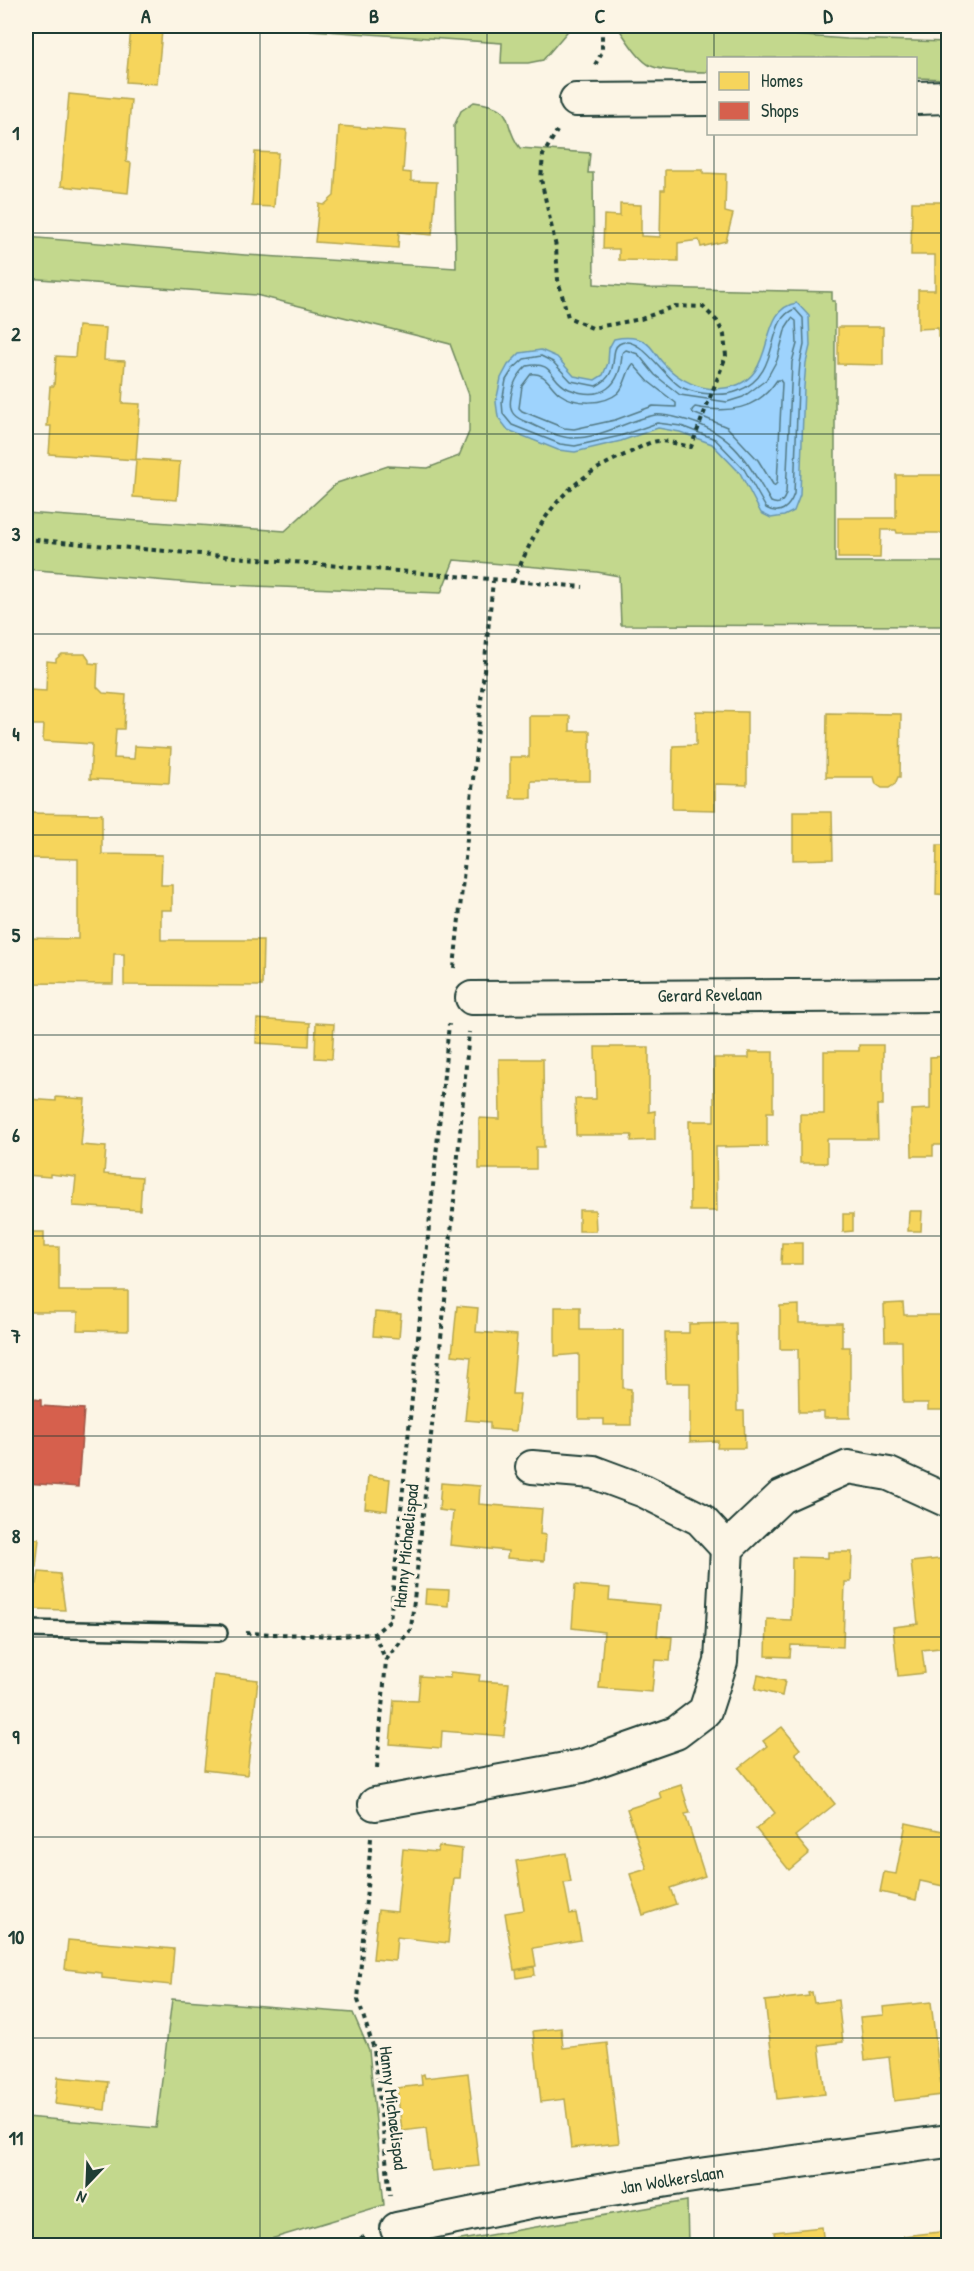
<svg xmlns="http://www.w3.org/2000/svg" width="974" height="2271" viewBox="0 0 974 2271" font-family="'Patrick Hand',sans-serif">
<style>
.green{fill:#c3d88d;stroke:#718a60;stroke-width:1.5}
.water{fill:#9ed3fd;stroke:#6b97ad;stroke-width:1.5}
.homes{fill:#f6d55c;stroke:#b6a750;stroke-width:1.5}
.shops{fill:#d6604d;stroke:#9f5646;stroke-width:1.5}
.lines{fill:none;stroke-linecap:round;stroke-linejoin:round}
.shore{stroke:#527984;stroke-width:1.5}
.lane-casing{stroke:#1f3d34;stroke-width:20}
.street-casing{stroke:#1f3d34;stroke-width:36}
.path{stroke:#1f3d34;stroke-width:4;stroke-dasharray:4.5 4.5;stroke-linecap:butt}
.lane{stroke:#fcf5e5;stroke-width:15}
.street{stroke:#fcf5e5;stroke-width:32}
.grid{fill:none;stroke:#1f3d34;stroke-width:1.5;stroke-opacity:0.55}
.labels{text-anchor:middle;stroke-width:6;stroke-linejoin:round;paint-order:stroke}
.street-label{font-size:18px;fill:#1f3d34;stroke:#fcf5e5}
.neatline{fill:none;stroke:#1f3d34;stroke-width:2}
.grid-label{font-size:20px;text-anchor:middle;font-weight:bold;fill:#1f3d34}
</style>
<rect width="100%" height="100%" fill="#fcf5e5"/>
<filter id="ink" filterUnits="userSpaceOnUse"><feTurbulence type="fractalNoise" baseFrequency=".0167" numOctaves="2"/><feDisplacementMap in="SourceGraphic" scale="12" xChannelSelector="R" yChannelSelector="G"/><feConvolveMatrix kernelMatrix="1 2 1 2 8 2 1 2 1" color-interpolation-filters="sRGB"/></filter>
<g filter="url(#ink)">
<g class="green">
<path d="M250,26H572L543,60L528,63H501L502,43Z"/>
<path d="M617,26H665L847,39L948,42V79L916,78V58H708V72C692,72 666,72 651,66C638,60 625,37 617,26Z"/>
<path d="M474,102C520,108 500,122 520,148L590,153L588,173H593L594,284L651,288L832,292V301H835V562H948V626L621,625L619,576L597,572L454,560L441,593L203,584L26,569V513L285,531L337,483L388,466L428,468L459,456L469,432V395L450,344L256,295L26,278V237L245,255L456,268L454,126L461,111Z"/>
<path d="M172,1999L353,2013L369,2050L384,2205L261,2242L243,2245H26V2117L156,2128Z"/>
<path d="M687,2201L688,2245H432Z"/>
</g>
<path class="water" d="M797,303L809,316L810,346L806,363L804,387L800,495L794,511L784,516L771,518L761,513L740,473L712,444L680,432L658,428L621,441L575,452L558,450L508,430L498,417L496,402L501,378L508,365L520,353L541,350L557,357L574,376L595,380L603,375L608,363L609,348L614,339C624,337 635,336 645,342C652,346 657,357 663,363C678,380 702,392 725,388C781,381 754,309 797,303Z"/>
<g class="homes">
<path d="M131,28L162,31L157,84L126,82Z"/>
<path d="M69,94L131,100L126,162L131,163L128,193L61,186Z"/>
<path d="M339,126L406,131L403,172L411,173V181L437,182L432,235L399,232L398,248L315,242L319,204L324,205L334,196Z"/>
<path d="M255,152L278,153L274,207L252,206Z"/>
<path d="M665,170H703V173L726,174L725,212L733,214L726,241L701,247L699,240L678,243V261L619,260V249H603L604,215L620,216V204L641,205V236L660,237L661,190H665Z"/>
<path d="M912,202H948V337H938V328L918,329V290H935V255H911Z"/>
<path d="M78,326L106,328L104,360L125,361L122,403L140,404L136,459L180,462L177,500L133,497L136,460L49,454L51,426H47L50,386H54L56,356L75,357Z"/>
<path d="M838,327H883V365L838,364Z"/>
<path d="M896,475H948V533H897L896,530H881L880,558H838V518H896Z"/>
<path d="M62,654H85L89,660V663L98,664L97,687L103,693L126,695L124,729H116L114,758L134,759L135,746L171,748L169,783L90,779L92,744L43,741L44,725H28L30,690L46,691L47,661L56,662V659Z"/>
<path d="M696,711L747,712V785L715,784V810L672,809L673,746L696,745Z"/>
<path d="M827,713L901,714L900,777H898L895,784L889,788H882L876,784L874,777H826Z"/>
<path d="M529,716H570V731H590V781H531V798H510V757H529Z"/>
<path d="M793,812H832L833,859L793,860Z"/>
<path d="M26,813L102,814V854L162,855L161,885H172V910H161V940H263L262,986L124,985V954H114L113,984L26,983V938L78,939V859L26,858Z"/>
<path d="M937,845H948V895L936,894Z"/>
<path d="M257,1019L310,1023L309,1046L256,1043Z"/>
<path d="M316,1023L334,1024L332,1059L315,1058Z"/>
<path d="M859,1045H883V1105H877L878,1139H827V1163H800V1114H824V1051H859Z"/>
<path d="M595,1047H649V1112L655,1111V1140L631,1141L632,1135H576L575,1099H596Z"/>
<path d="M749,1052H773V1112H767V1146L716,1147L717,1211H690L689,1121H714V1058H749Z"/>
<path d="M948,1056V1145H933V1156H912L911,1110L930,1109V1057Z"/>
<path d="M499,1059H543L544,1147H536V1169H479V1118L500,1119Z"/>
<path d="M26,1090L28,1092V1099L56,1101V1097L85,1099L81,1145L106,1147L104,1174L142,1177L140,1210L73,1206L76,1177L50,1174V1177L26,1175Z"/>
<path d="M579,1210H595L596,1231H579Z"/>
<path d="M909,1211H922L921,1231H908Z"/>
<path d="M843,1214H853V1231L843,1232Z"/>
<path d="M26,1232H44V1247H59V1291H128V1331L77,1330L78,1312H26Z"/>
<path d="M782,1243H802V1264H781Z"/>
<path d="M903,1303L904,1315H946L948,1410H928V1403H903L902,1341H885L884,1304Z"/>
<path d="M799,1305V1323H842V1347H850V1418H824V1412H799L798,1349H780V1306Z"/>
<path d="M457,1306L478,1308L476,1332L517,1335L512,1394H520L516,1431L490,1429V1422L465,1420L471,1357L452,1355Z"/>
<path d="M555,1307H580V1330H623V1388L631,1389V1425H604V1419H579V1354L555,1356Z"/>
<path d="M375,1312L401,1314L399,1338L373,1336Z"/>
<path d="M736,1323L737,1411H744L745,1448H717L718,1441L690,1442V1383H666L665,1333H689V1324Z"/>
<path d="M368,1476L390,1479L387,1511L365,1508Z"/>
<path d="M441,1483L480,1486L479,1504L542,1509L540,1534L546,1535L544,1561L507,1558L508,1551L450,1545L453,1512L439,1510Z"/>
<path d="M26,1538L39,1539L36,1567L26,1566Z"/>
<path d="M828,1552H852L851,1582H845L843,1647L791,1645L790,1657L766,1656L767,1619L791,1620L792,1557L828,1558Z"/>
<path d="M948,1558V1647L922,1650L925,1673L898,1676L893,1627L918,1624L911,1562Z"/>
<path d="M39,1572L60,1574L65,1610L33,1609V1604H26V1583L37,1584Z"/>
<path d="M575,1585L610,1588L609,1600L660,1605L657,1636L672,1637L670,1661L655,1660L652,1692L599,1688L604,1632L572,1628Z"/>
<path d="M426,1589L449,1590L448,1606L425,1604Z"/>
<path d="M450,1672L480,1675L479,1681L509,1683L504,1736L442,1731L441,1748L390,1744L394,1700L418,1701L420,1676L450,1678Z"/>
<path d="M214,1675L258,1680L247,1775L204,1770Z"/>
<path d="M758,1675L785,1681L782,1696L755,1689Z"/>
<path d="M782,1727L800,1749L795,1753L835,1804L795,1836L809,1853L789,1870L756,1829L775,1813L739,1768L767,1746L763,1741Z"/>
<path d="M681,1785L690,1813L685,1814L705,1876L670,1888L676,1904L643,1915L630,1874L647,1869L627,1809L661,1798L659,1792Z"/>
<path d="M906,1823L948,1832V1887L920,1881L916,1900L880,1892L884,1872L896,1874Z"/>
<path d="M439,1846L462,1849L460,1878H454L448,1943L397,1937L395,1961L373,1959L378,1910L397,1912L403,1849L437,1852Z"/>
<path d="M566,1853L571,1882L564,1883L570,1914L576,1913L581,1940L533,1948L536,1966L514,1970L505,1913L524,1910L516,1861Z"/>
<path d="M68,1940L174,1949L171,1985L102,1978V1973L65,1969Z"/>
<path d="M534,1967L535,1975L517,1978L516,1970Z"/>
<path d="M812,1992L814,2003L838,2000L843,2042L819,2045L825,2094L777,2099L765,2001L809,1996L808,1993Z"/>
<path d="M931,2002L942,2095L894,2101L889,2057L865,2060L860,2017L884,2015L883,2007Z"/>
<path d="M561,2028L563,2048L607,2043L619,2143L571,2148L565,2099L541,2102L533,2031Z"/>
<path d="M468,2073L479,2166L431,2171L426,2128L402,2131L397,2088L422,2085L421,2075L424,2074L425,2078Z"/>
<path d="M58,2077L108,2082L105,2110L55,2104Z"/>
<path d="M822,2227L824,2246H776L774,2232Z"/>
<path d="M948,2231V2246H905L904,2236Z"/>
</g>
<path class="shops" d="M26,1398L41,1400V1406L84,1409L78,1487L26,1483Z"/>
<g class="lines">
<g class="shore">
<path d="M795,309L803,318L804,345L800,363L798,387L794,494C789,508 780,516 766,508L744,469L715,439L702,434L681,426L657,423L620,436L575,446L560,444L512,425L503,414L502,402L506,380L513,369L524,359L541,356L553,362L571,381L596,386C622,374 608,351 619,344C639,331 666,381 683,388C698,394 723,397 738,391C783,374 764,319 795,309Z"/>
<path d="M792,318L796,321L797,344L792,362L791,386L786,493C784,501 780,506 771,502C747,461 732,431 682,419C674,417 663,414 655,415C627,420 601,439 571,438C557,437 542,429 529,423C515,418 508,413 511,397C513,384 517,375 527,366C555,360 549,381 569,389C602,402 621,386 622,353L626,350L638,354L655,375L680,395L727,402L743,397L766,380L777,360L786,327Z"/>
<path d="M633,364L649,382L676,403V407L653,406L615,420L574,429L564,428L522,411L519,408L522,386L531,374C546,372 550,387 560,394C575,405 604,405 618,393C626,385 626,372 633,364Z"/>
<path d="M777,380H780L782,383L777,483L774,486L758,460L727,427L693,413L692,410L695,407C727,413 757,411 777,380Z"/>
</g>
<defs>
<path id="lane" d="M26,1629L219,1633"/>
<g id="street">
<path d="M916,98L948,97"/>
<path d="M576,100L708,99"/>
<path d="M472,998L948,995"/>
<path d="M532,1467L593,1472L644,1491L700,1519L727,1548"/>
<path d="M375,1804L582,1766L676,1733L705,1711L721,1662L727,1548L781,1497L848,1467L889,1474L948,1501"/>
<path d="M397,2229L529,2202L706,2174L948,2141"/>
</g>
</defs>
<use href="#lane" class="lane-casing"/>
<use href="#street" class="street-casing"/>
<g class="path">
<path d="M595,65L602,52V26"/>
<path d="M26,539L583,587"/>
<path d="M513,582C540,517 562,481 629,453C637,449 650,441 659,441C669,441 681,445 691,447L726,356L724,335L717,321L703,307L675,306L641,319L592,328L568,317L558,280L556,247L541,179L543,155L557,131"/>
<path d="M454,968L493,581"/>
<path d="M246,1633L338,1636L374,1634L390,1621L449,1024"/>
<path d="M374,1634L386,1660"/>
<path d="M377,1768L386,1660L411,1629L446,1290L469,1032"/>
<path d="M371,1838L358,2000L374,2049L390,2195"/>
<path d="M334,2246L365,2237"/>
</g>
<use href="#lane" class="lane"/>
<use href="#street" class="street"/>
</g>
</g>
<path class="grid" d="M260,26V2246M487,26V2246M714,26V58M714,134V2246M26,233H948M26,434H948M26,634H948M26,835H948M26,1035H948M26,1236H948M26,1436H948M26,1637H948M26,1837H948M26,2038H948"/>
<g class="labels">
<g class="street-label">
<text transform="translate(710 995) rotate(-1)" y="6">Gerard Revelaan</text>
<text transform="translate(406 1546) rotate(-84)" y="6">Hanny Michaelispad</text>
<text transform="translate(393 2108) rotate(83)" y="6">Hanny Michaelispad</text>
<text transform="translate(672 2180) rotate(-9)" y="6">Jan Wolkerslaan</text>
</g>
</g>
<rect width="974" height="2271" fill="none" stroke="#fcf5e5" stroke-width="66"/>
<rect x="707" y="57" width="210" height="78" fill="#fcf5e5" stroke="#a4ab9e" stroke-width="1.5"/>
<rect x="719" y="72" width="30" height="18" fill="#f6d55c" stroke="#a4ab9e" stroke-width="1.5"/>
<text x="761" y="87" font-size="18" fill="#1f3d34">Homes</text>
<rect x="719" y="102" width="30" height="18" fill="#d6604d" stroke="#a4ab9e" stroke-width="1.5"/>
<text x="761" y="117" font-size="18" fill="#1f3d34">Shops</text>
<g transform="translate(87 2184) rotate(203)" stroke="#fcf5e5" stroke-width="4.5" paint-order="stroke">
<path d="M0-4.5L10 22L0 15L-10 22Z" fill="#1f3d34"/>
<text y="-9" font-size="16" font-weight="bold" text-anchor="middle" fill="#1f3d34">N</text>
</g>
<rect x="33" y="33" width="908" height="2205" class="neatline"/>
<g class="grid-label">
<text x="146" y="23">A</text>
<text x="374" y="23">B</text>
<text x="600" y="23">C</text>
<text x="828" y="23">D</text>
<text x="16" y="140">1</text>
<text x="16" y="341">2</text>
<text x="16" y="541">3</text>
<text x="16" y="741">4</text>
<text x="16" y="942">5</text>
<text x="16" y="1142">6</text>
<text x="16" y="1343">7</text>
<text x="16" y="1543">8</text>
<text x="16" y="1744">9</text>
<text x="16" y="1944">10</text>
<text x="16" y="2145">11</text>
</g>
</svg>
